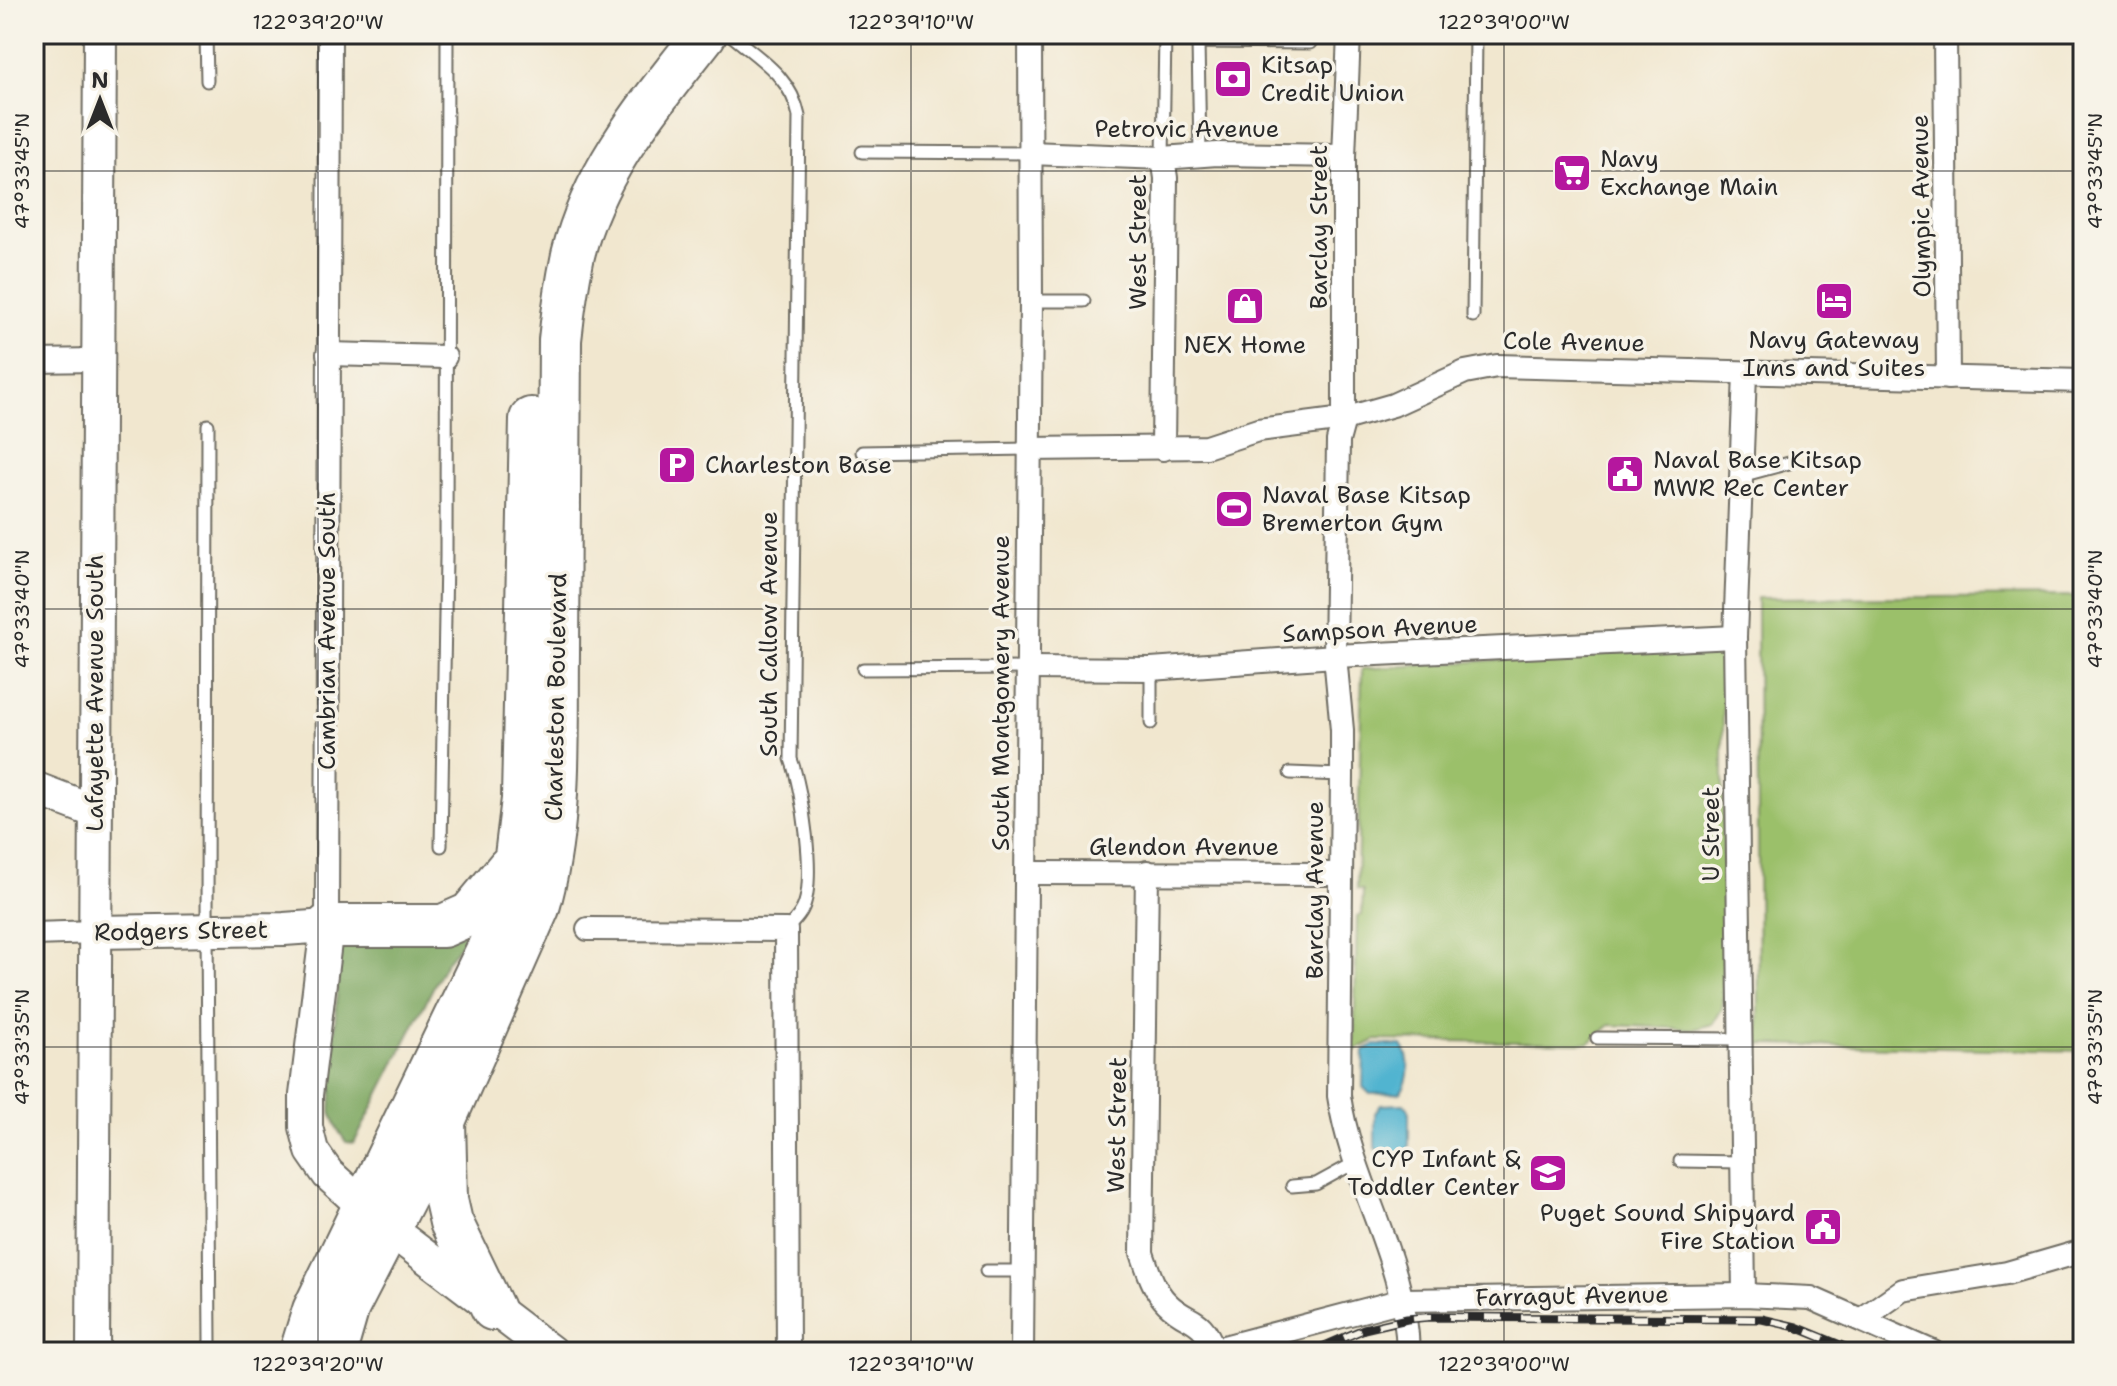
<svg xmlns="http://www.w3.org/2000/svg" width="2117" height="1386" viewBox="0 0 2117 1386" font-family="'Shantell Sans',sans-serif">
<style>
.green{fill:#9bc06b;stroke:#63764b;stroke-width:2}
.forest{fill:#7ca65f;stroke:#546845;stroke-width:2}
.water{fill:#51b4d0;stroke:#3e707e;stroke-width:2}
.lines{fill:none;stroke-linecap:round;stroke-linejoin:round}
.lane-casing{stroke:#706d64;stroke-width:15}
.street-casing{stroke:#706d64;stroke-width:26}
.secondary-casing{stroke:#706d64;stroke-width:36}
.highway-casing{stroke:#706d64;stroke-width:46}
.lane{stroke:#fff;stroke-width:11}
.street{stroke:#fff;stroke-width:22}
.secondary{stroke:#fff;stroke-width:32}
.highway{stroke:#fff;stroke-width:42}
.rail-casing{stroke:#2b2b2b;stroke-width:9}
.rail{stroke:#f7f3e8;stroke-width:6;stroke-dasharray:18;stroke-linecap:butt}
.ticks{fill:none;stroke:#2b2b2b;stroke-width:2;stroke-opacity:0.45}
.labels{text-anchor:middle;stroke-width:7;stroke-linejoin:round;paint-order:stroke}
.poi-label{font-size:24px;fill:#2b2b2b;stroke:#f7f3e8;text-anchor:start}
.street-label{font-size:24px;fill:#2b2b2b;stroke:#f7f3e8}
.neatline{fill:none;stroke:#2b2b2b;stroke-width:3}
.ticks-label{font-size:20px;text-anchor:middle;fill:#2b2b2b}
</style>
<rect width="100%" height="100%" fill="#f7f3e8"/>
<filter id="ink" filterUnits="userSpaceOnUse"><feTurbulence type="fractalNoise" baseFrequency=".0125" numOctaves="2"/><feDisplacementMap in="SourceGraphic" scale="16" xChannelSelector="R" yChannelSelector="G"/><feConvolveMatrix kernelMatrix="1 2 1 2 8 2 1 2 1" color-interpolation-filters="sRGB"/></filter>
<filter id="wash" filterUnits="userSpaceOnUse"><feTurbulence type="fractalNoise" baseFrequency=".006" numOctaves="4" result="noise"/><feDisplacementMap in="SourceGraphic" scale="32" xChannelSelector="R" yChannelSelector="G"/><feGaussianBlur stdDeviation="1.8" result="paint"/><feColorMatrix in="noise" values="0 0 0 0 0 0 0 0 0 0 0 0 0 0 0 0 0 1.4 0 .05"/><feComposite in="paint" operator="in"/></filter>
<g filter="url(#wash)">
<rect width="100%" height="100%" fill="#f1e7cf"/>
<g class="green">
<path d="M2083,596V1051L1759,1044L1757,598Z"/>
<path d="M1690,647L1714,651L1723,666V1001L1722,1009L1713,1024L1695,1029L1610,1025L1589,1043L1375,1040L1354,1051L1357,916L1362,915L1363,890L1357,889L1362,669Z"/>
</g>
<path class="forest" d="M469,934L446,962L360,1132L354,1143L346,1142L338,1130L331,1112L339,941Z"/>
<g class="water">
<path d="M1374,1045H1402C1411,1058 1411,1080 1400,1093L1370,1094L1363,1087L1364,1050Z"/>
<path d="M1404,1104L1409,1109V1148L1405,1153H1382L1375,1148V1113L1381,1105Z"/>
</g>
</g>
<g filter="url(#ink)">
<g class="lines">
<defs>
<g id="lane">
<path d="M206,34L207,81"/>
<path d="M730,34C759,59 791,76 799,116L791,759C802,789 817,882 802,910C799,917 791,924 786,930"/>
<path d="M862,152L1029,153"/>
<path d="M1200,154L1198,42L1310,43"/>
<path d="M1163,158L1165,34"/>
<path d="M1031,301H1084"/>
<path d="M1473,316L1476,34"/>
<path d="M862,452L1028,449"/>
<path d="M1741,476L1789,463"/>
<path d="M863,669L1028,668"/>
<path d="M1151,669V723"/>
<path d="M1290,773L1342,775"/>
<path d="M441,846L446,557L447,34"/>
<path d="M1597,1038L1739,1039"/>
<path d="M1680,1161L1740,1162"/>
<path d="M1292,1186L1316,1184L1356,1162"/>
<path d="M986,1271H1023"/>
<path d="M205,1352L210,1342L207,931L208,425"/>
</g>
<g id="street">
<path d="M1349,34L1344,156V419L1338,441L1335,656L1342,730V775L1339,1096C1352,1184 1406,1260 1408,1352"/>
<path d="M1945,34L1948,378"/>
<path d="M1029,153L1163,158L1217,154L1344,156"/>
<path d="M328,354L445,357"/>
<path d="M34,361L97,360"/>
<path d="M1028,449L1206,447L1258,430L1344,419L1393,405L1465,372L1497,366L2083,381"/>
<path d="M1163,449L1166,178L1163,158"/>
<path d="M1028,668L1151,669L1335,656L1735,637"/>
<path d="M1147,872L1142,1253C1148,1270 1153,1289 1167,1303C1189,1325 1201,1314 1214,1350"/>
<path d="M1027,873L1341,874"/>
<path d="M327,926L330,34"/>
<path d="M588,929L786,930L788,1352"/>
<path d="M34,934L95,932"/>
<path d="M1744,1295L1735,637L1745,373"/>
<path d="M1862,1319L1903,1290L2007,1273L2083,1251"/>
<path d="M1022,1352L1031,301L1030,34"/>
<path d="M1205,1352L1403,1300L1744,1295L1811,1298L1933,1352"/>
</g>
<g id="secondary">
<path d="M34,788L94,811"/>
<path d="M95,932L284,929L327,926L306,1095V1127L312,1151L328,1174L388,1228L551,1352"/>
<path d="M93,1352L100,34"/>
</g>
<g id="highway">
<path d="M327,926H443L470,914L509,867"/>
<path d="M444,1121L446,1200L451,1222L493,1309"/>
<path d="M301,1352L314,1310L499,926L513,881L523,799L531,419"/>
<path d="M335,1352L348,1307L444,1121L538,908C562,825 557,738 558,653C559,549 559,445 560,340C563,312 567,283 573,255C594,169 652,102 705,34"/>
</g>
</defs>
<use href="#lane" class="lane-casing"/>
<use href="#street" class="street-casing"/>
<use href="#secondary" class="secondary-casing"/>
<use href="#highway" class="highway-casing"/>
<use href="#lane" class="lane"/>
<use href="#street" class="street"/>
<use href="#secondary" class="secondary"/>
<use href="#highway" class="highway"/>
<defs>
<path id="rail" d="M1311,1352L1364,1329L1407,1319L1429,1317L1762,1319L1796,1327L1857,1352"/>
</defs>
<use href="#rail" class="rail-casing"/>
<use href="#rail" class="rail"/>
</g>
</g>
<path class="ticks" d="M318,34V1352M911,34V1352M1504,34V1352M34,171H2083M34,609H2083M34,1047H2083"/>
<defs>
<symbol id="bank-square" viewBox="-11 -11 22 22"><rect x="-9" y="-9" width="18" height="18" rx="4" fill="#b5179e" stroke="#f7f3e8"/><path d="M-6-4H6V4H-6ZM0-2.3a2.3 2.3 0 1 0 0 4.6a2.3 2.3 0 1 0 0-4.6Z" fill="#fff"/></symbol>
<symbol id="supermarket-square" viewBox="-11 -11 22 22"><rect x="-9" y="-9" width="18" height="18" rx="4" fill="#b5179e" stroke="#f7f3e8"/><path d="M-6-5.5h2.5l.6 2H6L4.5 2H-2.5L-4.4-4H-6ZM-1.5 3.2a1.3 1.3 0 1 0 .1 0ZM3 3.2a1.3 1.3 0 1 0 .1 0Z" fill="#fff"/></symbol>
<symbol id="hotel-square" viewBox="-11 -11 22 22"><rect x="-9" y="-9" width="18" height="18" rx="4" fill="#b5179e" stroke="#f7f3e8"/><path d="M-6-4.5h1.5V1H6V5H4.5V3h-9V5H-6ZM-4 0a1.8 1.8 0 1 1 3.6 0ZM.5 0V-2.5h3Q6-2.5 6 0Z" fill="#fff"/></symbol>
<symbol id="shop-square" viewBox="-11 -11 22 22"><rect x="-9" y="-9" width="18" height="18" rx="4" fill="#b5179e" stroke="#f7f3e8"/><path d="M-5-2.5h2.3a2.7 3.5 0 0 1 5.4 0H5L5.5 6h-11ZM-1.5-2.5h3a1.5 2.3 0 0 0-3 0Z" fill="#fff"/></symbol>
<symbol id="parking-square" viewBox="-11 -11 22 22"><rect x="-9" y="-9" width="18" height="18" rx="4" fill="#b5179e" stroke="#f7f3e8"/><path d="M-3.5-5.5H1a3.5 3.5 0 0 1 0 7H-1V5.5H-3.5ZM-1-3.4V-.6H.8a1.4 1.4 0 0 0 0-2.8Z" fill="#fff"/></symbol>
<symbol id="civic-square" viewBox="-11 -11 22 22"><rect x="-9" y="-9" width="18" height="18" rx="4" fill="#b5179e" stroke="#f7f3e8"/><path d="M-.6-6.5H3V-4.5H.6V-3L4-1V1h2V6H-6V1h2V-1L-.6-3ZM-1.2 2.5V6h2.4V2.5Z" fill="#fff"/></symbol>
<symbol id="stadium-square" viewBox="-11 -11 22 22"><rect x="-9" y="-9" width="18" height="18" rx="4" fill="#b5179e" stroke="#f7f3e8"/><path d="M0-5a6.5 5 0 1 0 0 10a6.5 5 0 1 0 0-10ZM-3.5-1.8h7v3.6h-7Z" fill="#fff"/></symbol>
<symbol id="school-square" viewBox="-11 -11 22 22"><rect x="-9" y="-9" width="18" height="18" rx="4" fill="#b5179e" stroke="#f7f3e8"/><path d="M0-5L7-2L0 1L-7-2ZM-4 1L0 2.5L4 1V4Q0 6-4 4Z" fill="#fff"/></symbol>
</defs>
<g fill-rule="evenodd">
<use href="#bank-square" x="1211" y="57" width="44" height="44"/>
<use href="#supermarket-square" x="1550" y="151" width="44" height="44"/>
<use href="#hotel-square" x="1812" y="279" width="44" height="44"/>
<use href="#shop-square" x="1223" y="284" width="44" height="44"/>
<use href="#parking-square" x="655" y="443" width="44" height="44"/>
<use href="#civic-square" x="1603" y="452" width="44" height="44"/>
<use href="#stadium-square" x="1212" y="487" width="44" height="44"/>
<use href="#school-square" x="1526" y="1151" width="44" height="44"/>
<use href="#civic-square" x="1801" y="1205" width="44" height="44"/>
</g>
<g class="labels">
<g class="poi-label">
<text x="1261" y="73">Kitsap<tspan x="1261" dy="28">Credit Union</tspan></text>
<text x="1600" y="167">Navy<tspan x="1600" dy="28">Exchange Main</tspan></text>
<text x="1834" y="348" text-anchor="middle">Navy Gateway<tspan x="1834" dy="28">Inns and Suites</tspan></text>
<text x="1245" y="353" text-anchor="middle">NEX Home</text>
<text x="1653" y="468">Naval Base Kitsap<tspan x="1653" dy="28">MWR Rec Center</tspan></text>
<text x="705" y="473">Charleston Base</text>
<text x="1262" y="503">Naval Base Kitsap<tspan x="1262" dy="28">Bremerton Gym</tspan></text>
<text x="1520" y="1167" text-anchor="end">CYP Infant &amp;<tspan x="1520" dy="28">Toddler Center</tspan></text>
<text x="1795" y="1221" text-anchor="end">Puget Sound Shipyard<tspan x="1795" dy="28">Fire Station</tspan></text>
</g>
<g class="street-label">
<text x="1187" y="137">Petrovic Avenue</text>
<text transform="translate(1921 206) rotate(-91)" y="8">Olympic Avenue</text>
<text transform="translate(1319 227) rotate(-90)" y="8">Barclay Street</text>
<text transform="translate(1138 242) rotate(-90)" y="8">West Street</text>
<text transform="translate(1574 342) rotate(1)" y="8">Cole Avenue</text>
<text transform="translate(1380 629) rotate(-3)" y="8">Sampson Avenue</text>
<text transform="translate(327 631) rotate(-90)" y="8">Cambrian Avenue South</text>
<text transform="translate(769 634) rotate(-90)" y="8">South Callow Avenue</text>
<text transform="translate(95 693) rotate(-90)" y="8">Lafayette Avenue South</text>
<text transform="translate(1001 693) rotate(-90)" y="8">South Montgomery Avenue</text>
<text transform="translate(556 697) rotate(-89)" y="8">Charleston Boulevard</text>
<text transform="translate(1711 834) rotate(-90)" y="8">U Street</text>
<text x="1184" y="855">Glendon Avenue</text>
<text transform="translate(1315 890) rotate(-90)" y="8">Barclay Avenue</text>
<text transform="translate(181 931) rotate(-1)" y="8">Rodgers Street</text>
<text transform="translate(1117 1125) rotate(-89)" y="8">West Street</text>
<text transform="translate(1572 1296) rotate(-1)" y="8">Farragut Avenue</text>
</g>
</g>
<rect width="2117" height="1386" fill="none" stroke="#f7f3e8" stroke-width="88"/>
<g transform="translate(100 100)" stroke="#f7f3e8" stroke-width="6" paint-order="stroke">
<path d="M0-6L14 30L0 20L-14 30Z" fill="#2b2b2b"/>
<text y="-12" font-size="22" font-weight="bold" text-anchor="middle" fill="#2b2b2b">N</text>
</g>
<rect x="44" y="44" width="2029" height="1298" class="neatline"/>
<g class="ticks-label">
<text x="318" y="29">122°39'20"W</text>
<text x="911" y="29">122°39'10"W</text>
<text x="1504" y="29">122°39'00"W</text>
<text transform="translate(22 171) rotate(-90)" y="7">47°33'45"N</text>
<text transform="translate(2095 171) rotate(-90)" y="7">47°33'45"N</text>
<text transform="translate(22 609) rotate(-90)" y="7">47°33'40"N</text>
<text transform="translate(2095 609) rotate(-90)" y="7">47°33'40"N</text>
<text transform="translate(22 1047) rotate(-90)" y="7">47°33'35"N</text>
<text transform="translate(2095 1047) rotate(-90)" y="7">47°33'35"N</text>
<text x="318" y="1371">122°39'20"W</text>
<text x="911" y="1371">122°39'10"W</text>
<text x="1504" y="1371">122°39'00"W</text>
</g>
</svg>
